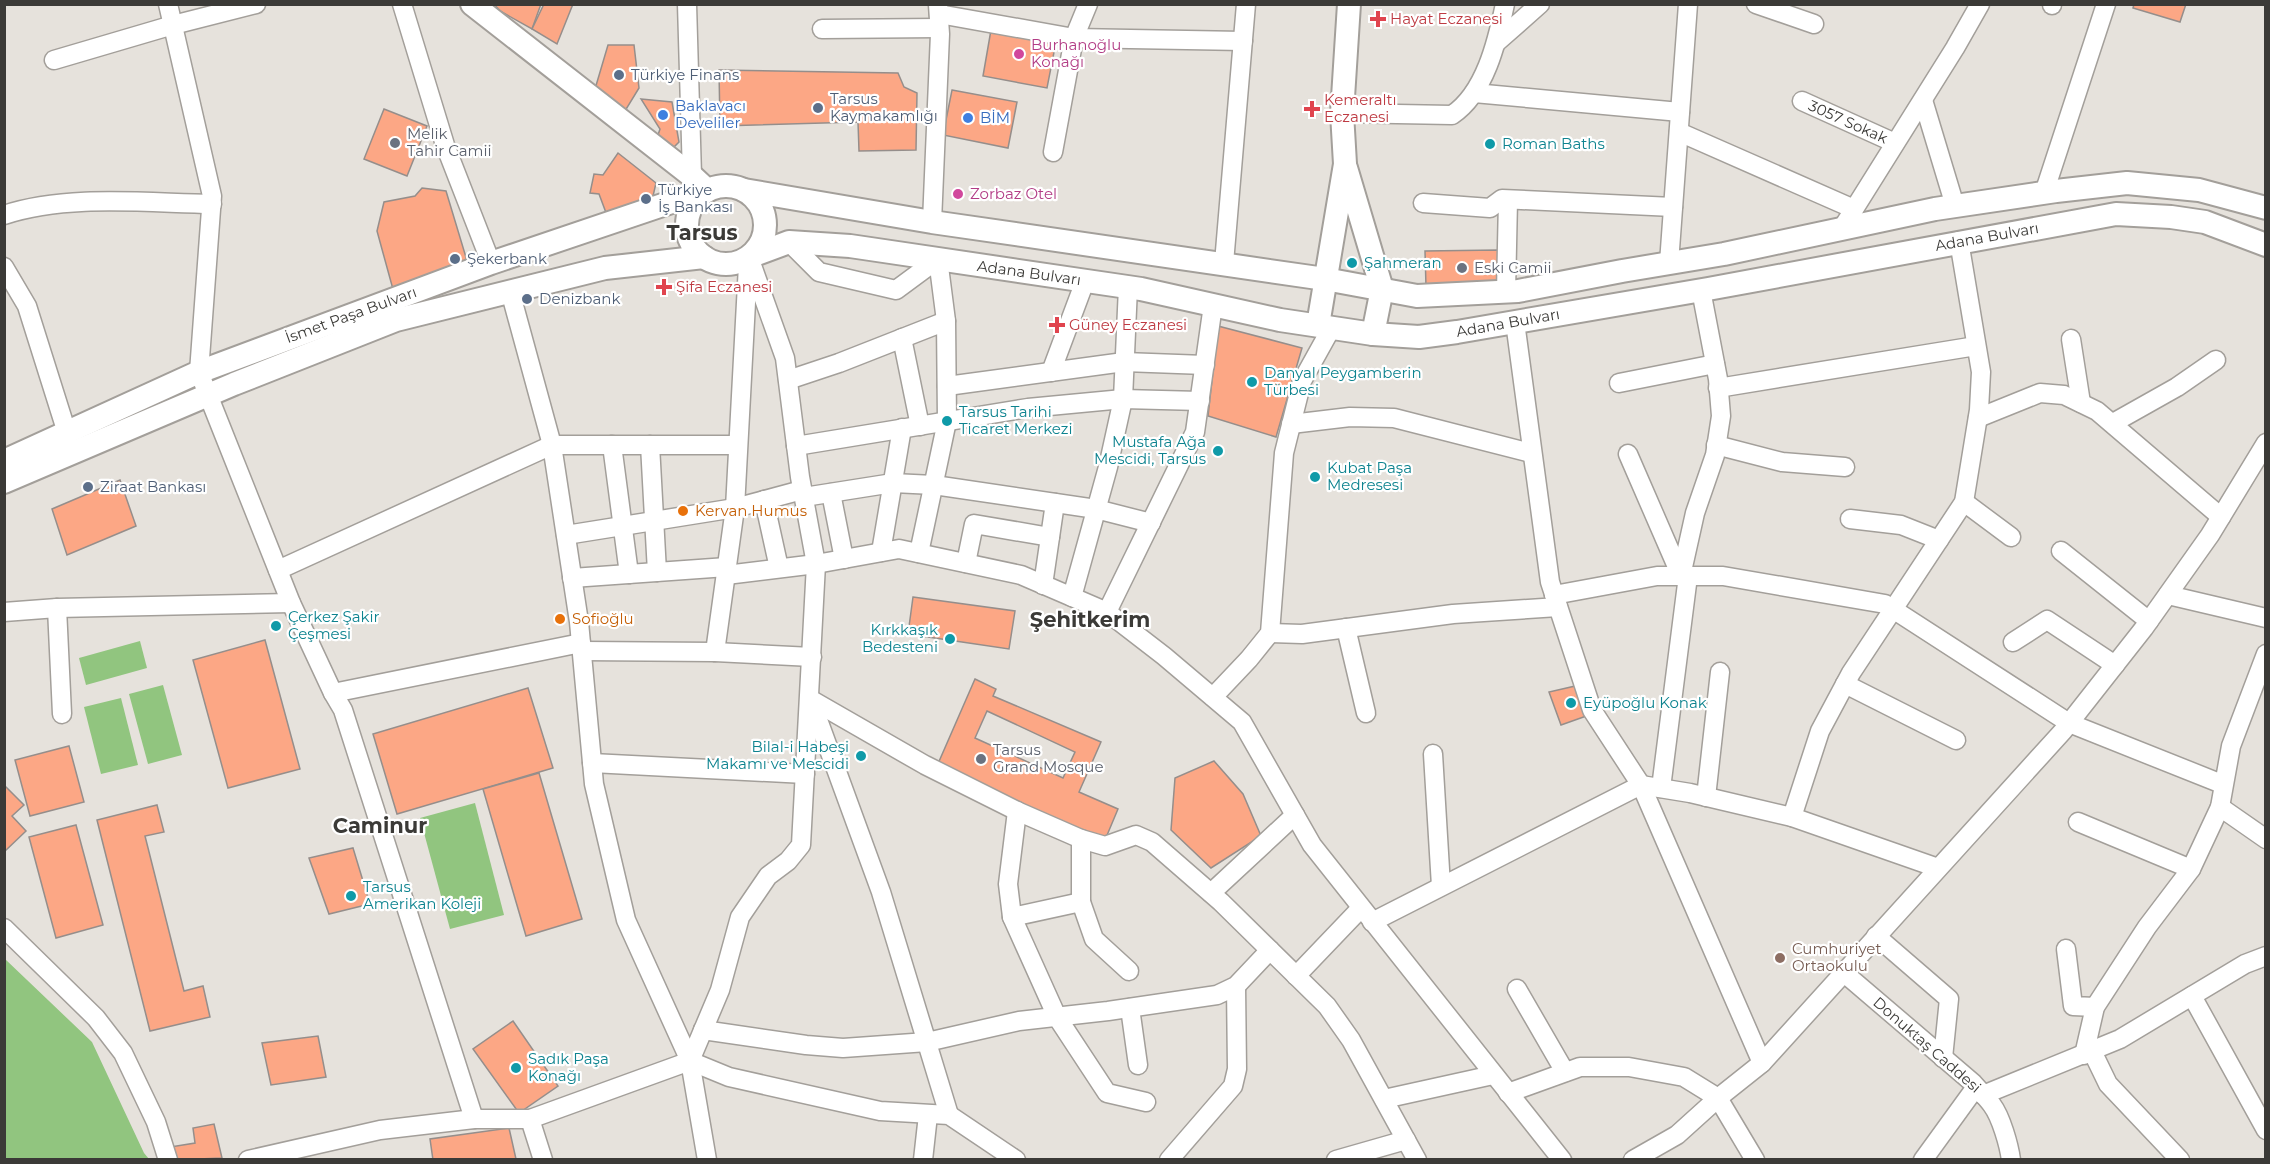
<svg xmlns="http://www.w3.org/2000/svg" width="2270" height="1164" viewBox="0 0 2270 1164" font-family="Montserrat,sans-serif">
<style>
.green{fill:#91c57f}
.building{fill:#fca785;stroke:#958e8b;stroke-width:1.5;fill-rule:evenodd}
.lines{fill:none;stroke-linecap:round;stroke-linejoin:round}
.minor-casing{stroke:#a39f9a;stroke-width:21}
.major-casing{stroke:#a39f9a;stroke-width:26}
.minor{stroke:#fff;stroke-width:18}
.major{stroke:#fff;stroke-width:22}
.health-dot{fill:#e0444e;stroke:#fff;stroke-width:2}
.hotel-dot{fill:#d1479c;stroke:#fff;stroke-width:2}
.service-dot{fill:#5c6f8a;stroke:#fff;stroke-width:2}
.shop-dot{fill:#3f7fe0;stroke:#fff;stroke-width:2}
.worship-dot{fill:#6b7280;stroke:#fff;stroke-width:2}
.culture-dot{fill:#0f9aa8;stroke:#fff;stroke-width:2}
.food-dot{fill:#e8710a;stroke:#fff;stroke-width:2}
.education-dot{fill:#8d6e63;stroke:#fff;stroke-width:2}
.labels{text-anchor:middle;stroke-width:4.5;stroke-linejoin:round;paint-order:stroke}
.health-label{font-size:15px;fill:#be3a42;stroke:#fff;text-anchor:start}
.hotel-label{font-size:15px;fill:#b23c85;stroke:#fff;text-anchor:start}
.service-label{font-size:15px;fill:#4e5e75;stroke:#fff;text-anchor:start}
.shop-label{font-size:15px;fill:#366cbe;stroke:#fff;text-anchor:start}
.street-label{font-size:15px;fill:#3b3a37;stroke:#fff}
.worship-label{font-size:15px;fill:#5b616d;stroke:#fff;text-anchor:start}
.culture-label{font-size:15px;fill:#0d838f;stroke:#fff;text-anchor:start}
.food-label{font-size:15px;fill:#c56008;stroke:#fff;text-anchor:start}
.education-label{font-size:15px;fill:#785e54;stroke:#fff;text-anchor:start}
.district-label{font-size:21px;font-weight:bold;fill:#3b3a37;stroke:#fff}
</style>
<rect width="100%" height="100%" fill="#e6e2dc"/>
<g class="green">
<path d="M140,641L147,668L86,685L79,658Z"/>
<path d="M163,685L182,755L148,764L129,694Z"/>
<path d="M121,698L138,765L101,774L84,707Z"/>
<path d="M475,803L504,915L450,929L420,818Z"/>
<path d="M5,959L92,1042L144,1153L149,1159H5Z"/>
</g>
<g class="building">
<path d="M494,4H541L532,29L500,11Z"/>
<path d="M544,4H573L557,44L532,29Z"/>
<path d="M2134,4H2186L2180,22L2133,8Z"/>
<path d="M991,30L1056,42L1047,88L983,76Z"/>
<path d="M608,45H634L639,88L625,111L595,89Z"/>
<path d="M719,70L898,73L904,87L917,93L916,150L859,151L858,122L720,126Z"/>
<path d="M952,90L1017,102L1008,148L943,135Z"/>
<path d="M641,99L672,102L679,142L673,148L657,138L660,129Z"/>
<path d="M384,109L427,126L407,176L364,159Z"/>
<path d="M618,153L656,183L651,205L608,218L599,194L590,193L594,174L603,175Z"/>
<path d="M422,188L446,191L468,264L394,293L377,231L384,202L415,196Z"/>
<path d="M1498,250L1499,286L1426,287L1425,251Z"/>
<path d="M1218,326L1302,348L1276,437L1208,416Z"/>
<path d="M120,480L136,526L67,555L52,509Z"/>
<path d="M913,597L1015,611L1009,649L908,634Z"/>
<path d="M265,640L300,769L228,788L193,660Z"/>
<path d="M975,679L996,689L993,696L1101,742L1079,792L1118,809L1105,840L937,766ZM987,711L1075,752L1063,778L975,738Z"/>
<path d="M1584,684L1592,714L1561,725L1549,692Z"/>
<path d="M528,688L553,768L397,814L373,734Z"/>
<path d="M69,746L84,802L30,816L15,760Z"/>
<path d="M1214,761L1243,794L1261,836L1211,868L1171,830L1175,778Z"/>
<path d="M539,773L582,919L526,936L483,789Z"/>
<path d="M4,785L24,805L12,816L26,831L4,852Z"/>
<path d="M157,805L164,832L145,836L184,991L203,986L210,1017L150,1031L97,820Z"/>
<path d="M76,825L103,925L56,938L29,837Z"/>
<path d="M353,848L370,904L329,914L309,858Z"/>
<path d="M513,1021L558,1086L519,1113L473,1049Z"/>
<path d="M318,1036L326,1077L271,1085L262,1043Z"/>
<path d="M214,1124L222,1158L175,1160L170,1147L195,1143L193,1128Z"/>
<path d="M509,1128L516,1159L433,1160L430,1139Z"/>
</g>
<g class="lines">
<defs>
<g id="minor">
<path d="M168,4L212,196L199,372L291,603L333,693L343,710L474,1119"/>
<path d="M402,4L445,145L491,263"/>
<path d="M687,4L692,176"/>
<path d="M1756,4L1814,24"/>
<path d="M2052,4V5"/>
<path d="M939,14L1074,38L1243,41"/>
<path d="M822,29L939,28"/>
<path d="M1497,42L1540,4"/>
<path d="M54,60L173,25L256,4"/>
<path d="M1474,93L1680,112"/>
<path d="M1923,100L1955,206"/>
<path d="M1802,101L1895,143"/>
<path d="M1342,113L1452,115C1485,93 1497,42 1505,4"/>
<path d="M1679,132L1854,209"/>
<path d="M1053,152L1074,38L1088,4"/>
<path d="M2044,193L2106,4"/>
<path d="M1423,203L1490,208L1502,199L1673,207"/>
<path d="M4,215C67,194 146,203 212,204"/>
<path d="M932,222L940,34L938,5"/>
<path d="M1841,230L1955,48L1980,4"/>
<path d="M789,242L819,272L896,290L938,259L946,321L947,421L919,553"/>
<path d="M1224,263L1246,4"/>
<path d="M1669,263L1688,4"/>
<path d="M4,267L27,306L67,433"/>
<path d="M510,291L552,445L579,622L594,784L626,920L690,1061L707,1160"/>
<path d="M1506,292L1508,200"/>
<path d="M1515,322L1550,582L1592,710L1641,785L1762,1063"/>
<path d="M902,338L920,426"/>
<path d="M2071,339L2081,403"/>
<path d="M1051,372L1085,281"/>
<path d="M788,380L839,363L946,321"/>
<path d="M1619,383L1715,364"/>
<path d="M947,386L1124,362L1205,365"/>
<path d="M1718,388L1976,346"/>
<path d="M1978,418L2040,393L2064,395L2097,411L2221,517"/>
<path d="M2113,423L2177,387L2216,360"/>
<path d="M1291,424L1350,417L1394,418L1531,453"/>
<path d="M612,445L629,574"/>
<path d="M650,445L657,572"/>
<path d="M1716,445L1782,462L1845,467"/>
<path d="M796,446L1028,408L1123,399L1200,401"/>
<path d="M1628,454L1681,576"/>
<path d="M831,493L844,559"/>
<path d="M804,497L893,483L934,485L1096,509L1151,523"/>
<path d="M764,500L779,568"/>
<path d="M1964,502L2011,537"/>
<path d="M1850,519L1901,525L1939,540"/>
<path d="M566,535L735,508L802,490"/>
<path d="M2061,551L2149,621"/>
<path d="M881,552L902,428"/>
<path d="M966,563L974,524L1050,537"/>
<path d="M278,570L552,445H737"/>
<path d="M726,575L816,564L899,549L1021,575L1107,612L1164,656L1242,722L1312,845L1562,1160"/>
<path d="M1681,576L1695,513L1715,455L1721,416L1718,379L1701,290"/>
<path d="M572,578L727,567"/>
<path d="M1043,585L1055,503"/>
<path d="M1554,595L1657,576H1723L1885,604L2069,723L2222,784"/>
<path d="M2168,595L2266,618"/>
<path d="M1072,597L1108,467L1123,399L1128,287"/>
<path d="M57,608L62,714"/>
<path d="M4,612L57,608L291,603"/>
<path d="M1107,612L1195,432L1213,305"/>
<path d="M1346,628L1366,713"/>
<path d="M1270,633L1302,634L1453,614L1558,607"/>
<path d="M2013,642L2047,620L2115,665"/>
<path d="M582,651L715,652L812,657"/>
<path d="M715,652L735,508L748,265"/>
<path d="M1845,684L1956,740"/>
<path d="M333,693L581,643"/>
<path d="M1213,697L1249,659L1270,633L1284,453L1302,381L1332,327"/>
<path d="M810,699L925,765L1017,811L1081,839L1105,846L1136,835L1152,842L1221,902L1327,1006L1351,1040L1417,1160"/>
<path d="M813,706L881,892L949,1115"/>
<path d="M1433,754L1441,886"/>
<path d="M592,763L805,774"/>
<path d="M1661,788L1688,576"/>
<path d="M1706,797L1720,672"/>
<path d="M2220,807L2266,839"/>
<path d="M1017,811L1008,884L1012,917L1057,1017L1107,1093L1146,1102"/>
<path d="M1792,817L1820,731L1851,673L1964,502L1979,410L1981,372L1959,241"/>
<path d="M2078,822L2191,869"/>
<path d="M1081,839V902L1094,939L1129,971"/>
<path d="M1211,893L1295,815"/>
<path d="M1012,917L1081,902"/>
<path d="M1372,922L1641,785L1690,793L1792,817L1938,868"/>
<path d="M4,928L96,1018L123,1053L156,1122L168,1160"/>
<path d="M1876,936L1949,999L1943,1058"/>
<path d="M2066,949L2073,1006L2095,1007"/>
<path d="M1843,972L1973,1083C1979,1090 1986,1097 1992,1105C2001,1117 2009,1145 2011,1160"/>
<path d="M1296,976L1361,908"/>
<path d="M1517,989L1565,1072"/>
<path d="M2192,996L2266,1130"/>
<path d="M1130,1008L1138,1065"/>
<path d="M703,1030L806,1045L843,1048L927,1042L1019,1021L1108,1011L1217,995L1236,986L1270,950"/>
<path d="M2092,1051L2108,1084L2180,1160"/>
<path d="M2084,1055L2095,1007L2147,927L2191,869L2220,807L2231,746L2266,654"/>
<path d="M690,1061L720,990L740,917L768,876L788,861L801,845L816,564L800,477L785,358L749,257"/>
<path d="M1508,1093L1580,1067H1629L1684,1077L1718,1098L1755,1160"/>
<path d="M1983,1095L2120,1039L2245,964L2266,956"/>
<path d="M1384,1099L1493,1075"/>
<path d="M530,1119L543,1160"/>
<path d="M248,1160L380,1130L474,1119H530L690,1061L729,1077L880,1111L949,1115L1016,1160"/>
<path d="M923,1160L928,1115"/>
<path d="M1169,1160L1233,1086L1237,1069L1236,986"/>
<path d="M1336,1160L1406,1140"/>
<path d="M1633,1160L1677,1135L1718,1098L1762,1063L2063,731L2144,628L2210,535L2266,443"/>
<path d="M1923,1160L1976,1087"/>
</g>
<g id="major">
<path d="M472,4L692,176L707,190"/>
<path d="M1346,168L1382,289L1373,334"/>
<circle cx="726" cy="225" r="39"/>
<path d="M744,190L932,222L1325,279L1417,296L1518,291L1622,271L1724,254L1935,209L2056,191L2127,183L2199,190L2266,208"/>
<path d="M749,257L789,242L850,246L1141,289L1280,320L1373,334L1419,337L1457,332L1708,289L2116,214L2171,217L2205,222L2266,245"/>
<path d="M1318,325L1345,164L1342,113L1349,4"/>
<path d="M4,461L199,372L491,263L707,190"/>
<path d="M4,482L234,384L396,320L605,268L704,257"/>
</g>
</defs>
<use href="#minor" class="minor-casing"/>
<use href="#major" class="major-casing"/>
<use href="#minor" class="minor"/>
<use href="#major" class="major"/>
</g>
<g class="health-dot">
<path d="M1375 10h6v6h6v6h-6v6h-6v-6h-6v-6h6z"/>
<path d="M1309 100h6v6h6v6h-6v6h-6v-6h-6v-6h6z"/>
<path d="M661 278h6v6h6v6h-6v6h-6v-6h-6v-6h6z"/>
<path d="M1054 316h6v6h6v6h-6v6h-6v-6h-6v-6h6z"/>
</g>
<g class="hotel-dot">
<circle cx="1019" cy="54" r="6"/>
<circle cx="958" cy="194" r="6"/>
</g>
<g class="service-dot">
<circle cx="619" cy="75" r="6"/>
<circle cx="818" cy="108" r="6"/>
<circle cx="646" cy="199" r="6"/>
<circle cx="455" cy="259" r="6"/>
<circle cx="527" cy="299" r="6"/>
<circle cx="88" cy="487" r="6"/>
</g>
<g class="shop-dot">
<circle cx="663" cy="115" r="6"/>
<circle cx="968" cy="118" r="6"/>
</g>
<g class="worship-dot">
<circle cx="395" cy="143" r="6"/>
<circle cx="1462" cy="268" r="6"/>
<circle cx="981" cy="759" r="6"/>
</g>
<g class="culture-dot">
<circle cx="1490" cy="144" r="6"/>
<circle cx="1352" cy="263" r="6"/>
<circle cx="1252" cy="382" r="6"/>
<circle cx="947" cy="421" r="6"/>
<circle cx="1218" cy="451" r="6"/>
<circle cx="1315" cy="477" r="6"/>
<circle cx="276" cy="626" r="6"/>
<circle cx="950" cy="639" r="6"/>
<circle cx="1571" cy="703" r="6"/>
<circle cx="861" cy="756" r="6"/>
<circle cx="351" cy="896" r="6"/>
<circle cx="516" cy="1068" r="6"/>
</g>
<g class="food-dot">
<circle cx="683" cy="511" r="6"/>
<circle cx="560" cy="619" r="6"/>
</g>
<circle class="education-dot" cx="1780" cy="958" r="6"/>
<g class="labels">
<g class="health-label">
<text x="1390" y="24">Hayat Eczanesi</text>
<text x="1324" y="105">Kemeraltı<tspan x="1324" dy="17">Eczanesi</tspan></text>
<text x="676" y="292">Şifa Eczanesi</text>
<text x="1069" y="330">Güney Eczanesi</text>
</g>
<g class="hotel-label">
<text x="1031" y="50">Burhanoğlu<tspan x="1031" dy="17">Konağı</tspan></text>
<text x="970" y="199">Zorbaz Otel</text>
</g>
<g class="service-label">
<text x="631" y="80">Türkiye Finans</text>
<text x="830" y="104">Tarsus<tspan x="830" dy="17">Kaymakamlığı</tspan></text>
<text x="658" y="195">Türkiye<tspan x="658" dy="17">İş Bankası</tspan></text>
<text x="467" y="264">Şekerbank</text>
<text x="539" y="304">Denizbank</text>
<text x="100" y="492">Ziraat Bankası</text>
</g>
<g class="shop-label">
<text x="675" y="111">Baklavacı<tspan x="675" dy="17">Develiler</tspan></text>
<text x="980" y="123">BİM</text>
</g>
<g class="street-label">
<text transform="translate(1848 122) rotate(24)" y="5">3057 Sokak</text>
<text transform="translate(1987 237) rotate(-10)" y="5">Adana Bulvarı</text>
<text transform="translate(1029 273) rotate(8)" y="5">Adana Bulvarı</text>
<text transform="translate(351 315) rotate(-20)" y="5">İsmet Paşa Bulvarı</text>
<text transform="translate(1508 323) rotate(-10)" y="5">Adana Bulvarı</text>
<text transform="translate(1927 1045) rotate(41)" y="5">Donuktaş Caddesi</text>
</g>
<g class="worship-label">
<text x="407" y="139">Melik<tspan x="407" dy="17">Tahir Camii</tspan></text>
<text x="1474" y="273">Eski Camii</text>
<text x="993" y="755">Tarsus<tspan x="993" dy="17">Grand Mosque</tspan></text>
</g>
<g class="culture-label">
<text x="1502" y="149">Roman Baths</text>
<text x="1364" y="268">Şahmeran</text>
<text x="1264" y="378">Danyal Peygamberin<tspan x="1264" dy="17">Türbesi</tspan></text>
<text x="959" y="417">Tarsus Tarihi<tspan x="959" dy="17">Ticaret Merkezi</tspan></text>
<text x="1206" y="447" text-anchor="end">Mustafa Ağa<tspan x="1206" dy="17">Mescidi, Tarsus</tspan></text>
<text x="1327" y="473">Kubat Paşa<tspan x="1327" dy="17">Medresesi</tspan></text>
<text x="288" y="622">Çerkez Şakir<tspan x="288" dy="17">Çeşmesi</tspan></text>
<text x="938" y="635" text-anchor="end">Kırkkaşık<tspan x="938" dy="17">Bedesteni</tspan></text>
<text x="1583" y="708">Eyüpoğlu Konak</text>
<text x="849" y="752" text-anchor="end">Bilal-i Habeşi<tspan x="849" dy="17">Makamı ve Mescidi</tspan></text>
<text x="363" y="892">Tarsus<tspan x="363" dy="17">Amerikan Koleji</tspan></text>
<text x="528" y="1064">Sadık Paşa<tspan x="528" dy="17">Konağı</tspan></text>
</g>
<g class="food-label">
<text x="695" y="516">Kervan Humus</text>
<text x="572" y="624">Sofioğlu</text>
</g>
<g class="education-label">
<text x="1792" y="954">Cumhuriyet<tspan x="1792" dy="17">Ortaokulu</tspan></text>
</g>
<g class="district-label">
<text x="702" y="240">Tarsus</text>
<text x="1090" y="627">Şehitkerim</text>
<text x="380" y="833">Caminur</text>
</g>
</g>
<rect width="2270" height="1164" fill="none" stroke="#3b3a37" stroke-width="12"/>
</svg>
